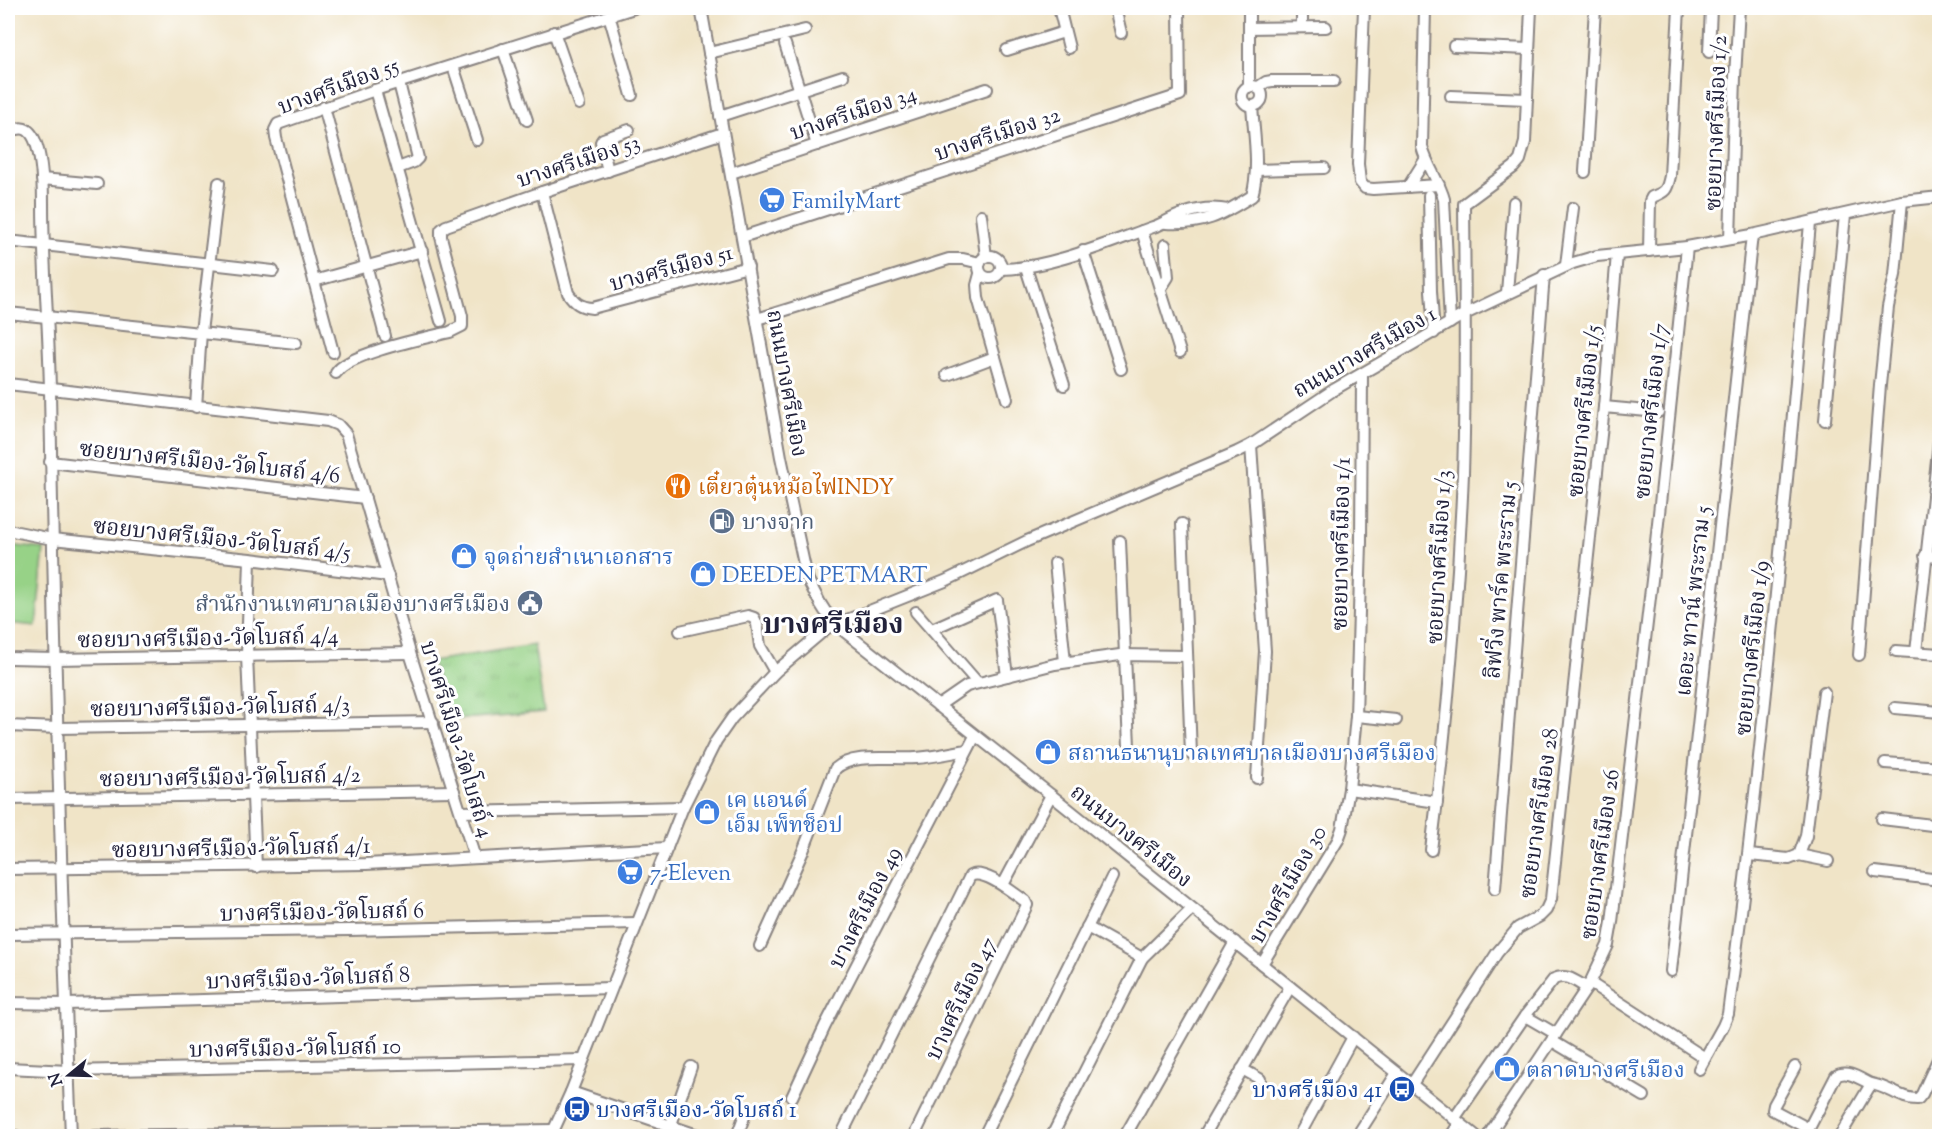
<svg xmlns="http://www.w3.org/2000/svg" width="1947" height="1144" viewBox="0 0 1947 1144" font-family="'Sorts Mill Goudy','Noto Serif Thai',serif">
<style>
.grass{fill:url(#grass-tufts);stroke:#5c7a61;stroke-width:1.5}
.garden{fill:#97d287;stroke:#5c7a61;stroke-width:1.5}
.lines{fill:none;stroke-linecap:round;stroke-linejoin:round}
.minor-casing{stroke:#898381;stroke-width:14}
.minor{stroke:#fff;stroke-width:10}
.labels{text-anchor:middle;stroke-width:6;stroke-linejoin:round;paint-order:stroke}
.street-label{font-size:22px;fill:#22223b;stroke:#fff}
.shop-label{font-size:22px;fill:#366cbe;stroke:#fff;text-anchor:start}
.food-label{font-size:22px;fill:#c56008;stroke:#fff;text-anchor:start}
.service-label{font-size:22px;fill:#4e5e75;stroke:#fff;text-anchor:start}
.transit-label{font-size:22px;fill:#164399;stroke:#fff;text-anchor:end}
.district-label{font-size:28px;font-weight:bold;fill:#22223b;stroke:#fff}
</style>
<defs>
<pattern id="grass-tufts" width="24" height="20" patternUnits="userSpaceOnUse" patternTransform="scale(1.5)"><rect width="24" height="20" fill="#97d287"/><path d="M3 7l-1-3M5 7V3M7 7l1-3M15 17l-1-3M17 17v-4M19 17l1-3" fill="none" stroke="#82b475"/></pattern>
</defs>
<rect width="100%" height="100%" fill="#fff"/>
<filter id="ink" filterUnits="userSpaceOnUse"><feTurbulence type="fractalNoise" baseFrequency=".0167" numOctaves="2"/><feDisplacementMap in="SourceGraphic" scale="12" xChannelSelector="R" yChannelSelector="G"/><feConvolveMatrix kernelMatrix="1 2 1 2 8 2 1 2 1" color-interpolation-filters="sRGB"/></filter>
<filter id="wash" filterUnits="userSpaceOnUse"><feTurbulence type="fractalNoise" baseFrequency=".008" numOctaves="4" result="noise"/><feDisplacementMap in="SourceGraphic" scale="24" xChannelSelector="R" yChannelSelector="G"/><feGaussianBlur stdDeviation="1.35" result="paint"/><feColorMatrix in="noise" values="0 0 0 0 0 0 0 0 0 0 0 0 0 0 0 0 0 1.4 0 .05"/><feComposite in="paint" operator="in"/></filter>
<g filter="url(#wash)">
<rect width="100%" height="100%" fill="#f0e4c7"/>
<path class="grass" d="M534,645L544,712L450,720L431,661Z"/>
<path class="garden" d="M8,545L44,549L36,626L8,623Z"/>
</g>
<g filter="url(#ink)">
<g class="lines">
<defs>
<g id="minor">
<path d="M701,8L781,457L804,564L808,580L820,603L825,611L844,631L1051,795L1476,1136"/>
<path d="M1059,8L1069,48"/>
<path d="M1115,8L1121,33"/>
<path d="M1249,8V87"/>
<path d="M1364,8L1358,164L1360,182L1365,188L1373,189L1439,185"/>
<path d="M1425,8L1422,147C1427,166 1439,181 1444,199L1450,323"/>
<path d="M609,15L632,95"/>
<path d="M1302,26V8"/>
<path d="M1249,28L1326,27"/>
<path d="M554,32L579,104"/>
<path d="M785,44L817,145"/>
<path d="M1454,46L1529,49"/>
<path d="M503,49L527,120"/>
<path d="M1007,50L1064,32"/>
<path d="M1709,52L1711,8"/>
<path d="M709,53L805,30"/>
<path d="M453,66L477,140"/>
<circle cx="1252" cy="96" r="10"/>
<path d="M1257,88L1266,82L1272,81H1334"/>
<path d="M375,90L441,321"/>
<path d="M1451,96L1527,99"/>
<path d="M324,107L385,336"/>
<path d="M720,116L843,76"/>
<path d="M8,132C14,130 21,126 27,130C42,139 43,188 43,204C43,267 49,329 50,391C54,639 61,888 71,1136"/>
<path d="M398,168L414,162L418,158L399,83"/>
<path d="M1256,170L1324,168"/>
<path d="M608,171L601,142L603,139L629,130"/>
<path d="M1585,172L1595,8"/>
<path d="M731,173L987,89"/>
<path d="M42,179L97,184"/>
<path d="M1408,187L1425,160"/>
<path d="M542,192L568,293C575,303 580,307 592,308L748,267"/>
<path d="M1429,195L1431,291L1434,333"/>
<path d="M981,215L986,257"/>
<path d="M1166,223C1204,225 1220,216 1252,196C1260,168 1254,135 1252,106"/>
<path d="M1142,231L1180,352"/>
<path d="M742,237L1180,95L1179,8"/>
<path d="M1730,239L1735,77L1739,8"/>
<path d="M8,241L273,271"/>
<path d="M1083,251L1121,369"/>
<path d="M1649,251L1650,201L1652,197C1666,192 1667,190 1670,176L1679,8"/>
<circle cx="990" cy="267" r="11"/>
<path d="M1566,265L1573,208"/>
<path d="M1026,268L1064,385"/>
<path d="M1001,269C1047,269 1108,243 1153,227C1163,224 1172,217 1183,214C1197,209 1214,207 1228,210"/>
<path d="M980,274L977,285L978,298L1007,399"/>
<path d="M314,281L422,251"/>
<path d="M1161,288L1168,277L1165,245"/>
<path d="M1507,293L1514,202"/>
<path d="M8,313L296,343"/>
<path d="M757,319L949,259H963L980,263"/>
<path d="M333,352L276,138L275,130L278,124L375,90L634,8"/>
<path d="M336,373C348,353 425,338 450,332L462,326V316L441,237V230L446,226L542,192L723,133"/>
<path d="M947,375L995,357"/>
<path d="M8,384L328,421L338,425L346,434L410,653L475,858"/>
<path d="M196,407L201,332L219,183"/>
<path d="M1604,407L1658,412"/>
<path d="M1825,420L1845,215"/>
<path d="M1251,445L1265,651L1257,778"/>
<path d="M50,462L365,498"/>
<path d="M1182,524L1191,754"/>
<path d="M8,530L52,539L250,559L388,576"/>
<path d="M1120,541L1129,746"/>
<path d="M1925,556L1940,557"/>
<path d="M250,559L247,656L256,867"/>
<path d="M1055,563L1065,662"/>
<path d="M916,612L977,682"/>
<path d="M932,629L997,600L1007,676"/>
<path d="M680,631L748,616L754,618L757,624L760,646L775,672"/>
<path d="M1896,651L1940,654"/>
<path d="M1916,652L1940,432"/>
<path d="M1859,655L1880,385L1888,307L1895,275L1902,201"/>
<path d="M8,658L56,659L410,653"/>
<path d="M938,706L967,686L1055,664L1120,655L1187,656"/>
<path d="M1895,708L1940,712"/>
<path d="M1356,716L1396,720"/>
<path d="M8,726L58,728L433,722"/>
<path d="M1885,763L1940,767"/>
<path d="M1349,789L1437,802"/>
<path d="M8,799L454,791"/>
<path d="M461,812L683,807"/>
<path d="M1882,819L1940,826"/>
<path d="M1431,850C1447,725 1458,599 1463,473C1466,384 1465,294 1464,204L1514,167L1520,160L1525,142L1531,8"/>
<path d="M1749,855L1789,859L1799,855L1806,836L1824,692"/>
<path d="M1799,855L1828,861"/>
<path d="M8,869L366,864L667,848"/>
<path d="M1875,872L1940,880"/>
<path d="M1003,885L1051,795"/>
<path d="M1495,889L1544,275"/>
<path d="M1087,927L1142,958"/>
<path d="M8,934L350,930L636,923"/>
<path d="M760,946L803,851L835,769C853,752 893,760 916,758C934,757 950,753 967,750"/>
<path d="M1262,964L1338,840L1342,829L1349,789L1356,716L1361,542L1362,374"/>
<path d="M1671,971L1752,235"/>
<path d="M1590,983L1705,1058"/>
<path d="M8,1003L67,1004L611,988"/>
<path d="M1525,1016L1556,1034"/>
<path d="M1552,1041L1644,1096"/>
<path d="M1795,1067L1774,1105L1773,1110L1809,1129"/>
<path d="M8,1068L69,1071L583,1060"/>
<path d="M1242,1069L1260,1079"/>
<path d="M1699,1069L1723,1026L1728,1014C1763,751 1787,487 1810,223"/>
<path d="M1412,1084L1497,953L1518,928L1540,916L1546,910L1551,899L1604,407L1617,254"/>
<path d="M571,1092L700,1136"/>
<path d="M792,1097L825,1026L975,736"/>
<path d="M1454,1119L1525,1016L1554,979C1566,973 1575,981 1587,988"/>
<path d="M1205,1134L1290,987"/>
<path d="M1300,1134L1353,1037"/>
<path d="M8,1136H16"/>
<path d="M94,1136L554,1130"/>
<path d="M551,1136L571,1092L683,807L716,741L732,718L775,672L827,628L945,581L1027,541L1237,452L1251,445L1335,389L1465,314L1573,263L1597,256L1687,247L1752,235L1902,201L1940,197"/>
<path d="M667,1136L691,1067"/>
<path d="M737,1136L744,1117"/>
<path d="M841,1136L970,876C984,868 1013,893 1025,901L1027,905L914,1136"/>
<path d="M984,1136L1112,877"/>
<path d="M1052,1136L1142,958L1192,909"/>
<path d="M1125,1136L1235,942"/>
<path d="M1357,1136L1397,1073"/>
<path d="M1451,1136L1459,1124"/>
<path d="M1488,1136L1590,983L1608,945L1612,922L1652,580L1687,247"/>
<path d="M1805,1136L1836,1076C1847,1069 1860,1079 1871,1084"/>
<path d="M1840,1136L1871,1084C1888,1086 1901,1100 1918,1099L1922,1094L1940,1055"/>
</g>
</defs>
<use href="#minor" class="minor-casing"/>
<use href="#minor" class="minor"/>
</g>
</g>
<defs>
<symbol id="supermarket-disc" viewBox="-11 -11 22 22"><circle r="9.5" fill="#3f7fe0" stroke="#fff"/><path d="M-6-5.5h2.5l.6 2H6L4.5 2H-2.5L-4.4-4H-6ZM-1.5 3.2a1.3 1.3 0 1 0 .1 0ZM3 3.2a1.3 1.3 0 1 0 .1 0Z" fill="#fff"/></symbol>
<symbol id="restaurant-disc" viewBox="-11 -11 22 22"><circle r="9.5" fill="#e8710a" stroke="#fff"/><path d="M-5-6h1v4h1v-4h1v4h1v-4h1v5L-1.5 .5V6h-2V.5L-5-1ZM5-6V6H3V1.5H1.5Q1.5-4 5-6Z" fill="#fff"/></symbol>
<symbol id="fuel-disc" viewBox="-11 -11 22 22"><circle r="9.5" fill="#5c6f8a" stroke="#fff"/><path d="M-5.5-6h7V0h2V4h1.3V-2.5L3-4.5l.8-.8L6-3V5H2.5V1h-1V6h-7ZM-4.2-4.7v3.2H.2V-4.7Z" fill="#fff"/></symbol>
<symbol id="shop-disc" viewBox="-11 -11 22 22"><circle r="9.5" fill="#3f7fe0" stroke="#fff"/><path d="M-5-2.5h2.3a2.7 3.5 0 0 1 5.4 0H5L5.5 6h-11ZM-1.5-2.5h3a1.5 2.3 0 0 0-3 0Z" fill="#fff"/></symbol>
<symbol id="civic-disc" viewBox="-11 -11 22 22"><circle r="9.5" fill="#5c6f8a" stroke="#fff"/><path d="M-.6-6.5H3V-4.5H.6V-3L4-1V1h2V6H-6V1h2V-1L-.6-3ZM-1.2 2.5V6h2.4V2.5Z" fill="#fff"/></symbol>
<symbol id="bus-disc" viewBox="-11 -11 22 22"><circle r="9.5" fill="#1a4fb4" stroke="#fff"/><path d="M-5-6H5V4H4V6H2V4H-2V6H-4V4H-5ZM-3.5-4V0h7V-4ZM-3.5 1.2v1.5H-2V1.2ZM2 1.2v1.5H3.5V1.2Z" fill="#fff"/></symbol>
</defs>
<g fill-rule="evenodd">
<use href="#supermarket-disc" x="757" y="185" width="30" height="30"/>
<use href="#restaurant-disc" x="663" y="471" width="30" height="30"/>
<use href="#fuel-disc" x="707" y="506" width="30" height="30"/>
<use href="#shop-disc" x="449" y="541" width="30" height="30"/>
<use href="#shop-disc" x="688" y="559" width="30" height="30"/>
<use href="#civic-disc" x="515" y="588" width="30" height="30"/>
<use href="#shop-disc" x="1033" y="737" width="30" height="30"/>
<use href="#shop-disc" x="692" y="797" width="30" height="30"/>
<use href="#supermarket-disc" x="615" y="857" width="30" height="30"/>
<use href="#shop-disc" x="1492" y="1054" width="30" height="30"/>
<use href="#bus-disc" x="1387" y="1074" width="30" height="30"/>
<use href="#bus-disc" x="562" y="1094" width="30" height="30"/>
</g>
<g class="labels">
<g class="street-label">
<text transform="translate(338 85) rotate(-20)" y="8">บางศรีเมือง 55</text>
<text transform="translate(853 112) rotate(-18)" y="8">บางศรีเมือง 34</text>
<text transform="translate(1715 123) rotate(-88)" y="8">ซอยบางศรีเมือง 1/2</text>
<text transform="translate(997 133) rotate(-18)" y="8">บางศรีเมือง 32</text>
<text transform="translate(578 160) rotate(-18)" y="8">บางศรีเมือง 53</text>
<text transform="translate(671 267) rotate(-15)" y="8">บางศรีเมือง 51</text>
<text transform="translate(1364 351) rotate(-30)" y="8">ถนนบางศรีเมือง 1</text>
<text transform="translate(788 383) rotate(80)" y="8">ถนนบางศรีเมือง</text>
<text transform="translate(1583 411) rotate(-84)" y="8">ซอยบางศรีเมือง 1/5</text>
<text transform="translate(1650 411) rotate(-84)" y="8">ซอยบางศรีเมือง 1/7</text>
<text transform="translate(210 461) rotate(6)" y="8">ซอยบางศรีเมือง-วัดโบสถ์ 4/6</text>
<text transform="translate(222 538) rotate(6)" y="8">ซอยบางศรีเมือง-วัดโบสถ์ 4/5</text>
<text transform="translate(1340 544) rotate(-89)" y="8">ซอยบางศรีเมือง 1/1</text>
<text transform="translate(1438 557) rotate(-87)" y="8">ซอยบางศรีเมือง 1/3</text>
<text transform="translate(1500 580) rotate(-85)" y="8">ลิฟวิ่ง พาร์ค พระราม 5</text>
<text transform="translate(1692 601) rotate(-84)" y="8">เดอะ ทาวน์ พระราม 5</text>
<text transform="translate(208 637) rotate(-1)" y="8">ซอยบางศรีเมือง-วัดโบสถ์ 4/4</text>
<text transform="translate(1751 648) rotate(-84)" y="8">ซอยบางศรีเมือง 1/9</text>
<text transform="translate(220 706) rotate(-1)" y="8">ซอยบางศรีเมือง-วัดโบสถ์ 4/3</text>
<text transform="translate(458 739) rotate(73)" y="8">บางศรีเมือง-วัดโบสถ์ 4</text>
<text transform="translate(230 776) rotate(-1)" y="8">ซอยบางศรีเมือง-วัดโบสถ์ 4/2</text>
<text transform="translate(1538 813) rotate(-82)" y="8">ซอยบางศรีเมือง 28</text>
<text transform="translate(1132 835) rotate(39)" y="8">ถนนบางศรีเมือง</text>
<text transform="translate(241 847) rotate(-1)" y="8">ซอยบางศรีเมือง-วัดโบสถ์ 4/1</text>
<text transform="translate(1599 854) rotate(-82)" y="8">ซอยบางศรีเมือง 26</text>
<text transform="translate(1287 884) rotate(-60)" y="8">บางศรีเมือง 30</text>
<text transform="translate(864 907) rotate(-63)" y="8">บางศรีเมือง 49</text>
<text transform="translate(322 911) rotate(-1)" y="8">บางศรีเมือง-วัดโบสถ์ 6</text>
<text transform="translate(308 977) rotate(-2)" y="8">บางศรีเมือง-วัดโบสถ์ 8</text>
<text transform="translate(960 998) rotate(-64)" y="8">บางศรีเมือง 47</text>
<text transform="translate(295 1047) rotate(-1)" y="8">บางศรีเมือง-วัดโบสถ์ 10</text>
</g>
<g class="shop-label">
<text x="792" y="208">FamilyMart</text>
<text x="484" y="564">จุดถ่ายสำเนาเอกสาร</text>
<text x="722" y="582">DEEDEN PETMART</text>
<text x="1068" y="760">สถานธนานุบาลเทศบาลเมืองบางศรีเมือง</text>
<text x="726" y="807">เค แอนด์<tspan x="726" dy="25">เอ็ม เพ็ทช็อป</tspan></text>
<text x="650" y="880">7-Eleven</text>
<text x="1526" y="1077">ตลาดบางศรีเมือง</text>
</g>
<g class="food-label">
<text x="698" y="494">เตี๋ยวตุ๋นหม้อไฟINDY</text>
</g>
<g class="service-label">
<text x="742" y="529">บางจาก</text>
<text x="510" y="611" text-anchor="end">สำนักงานเทศบาลเมืองบางศรีเมือง</text>
</g>
<g class="transit-label">
<text x="1382" y="1097">บางศรีเมือง 41</text>
<text x="596" y="1117" text-anchor="start">บางศรีเมือง-วัดโบสถ์ 1</text>
</g>
<g class="district-label">
<text x="833" y="633">บางศรีเมือง</text>
</g>
</g>
<rect width="1947" height="1144" fill="none" stroke="#fff" stroke-width="30"/>
<g transform="translate(69 1075) rotate(251)" stroke="#ffffff" stroke-width="4.5" paint-order="stroke">
<path d="M0-4.5L10 22L0 15L-10 22Z" fill="#22223b"/>
<text y="-9" font-size="16" font-weight="bold" text-anchor="middle" fill="#22223b">N</text>
</g>
</svg>
